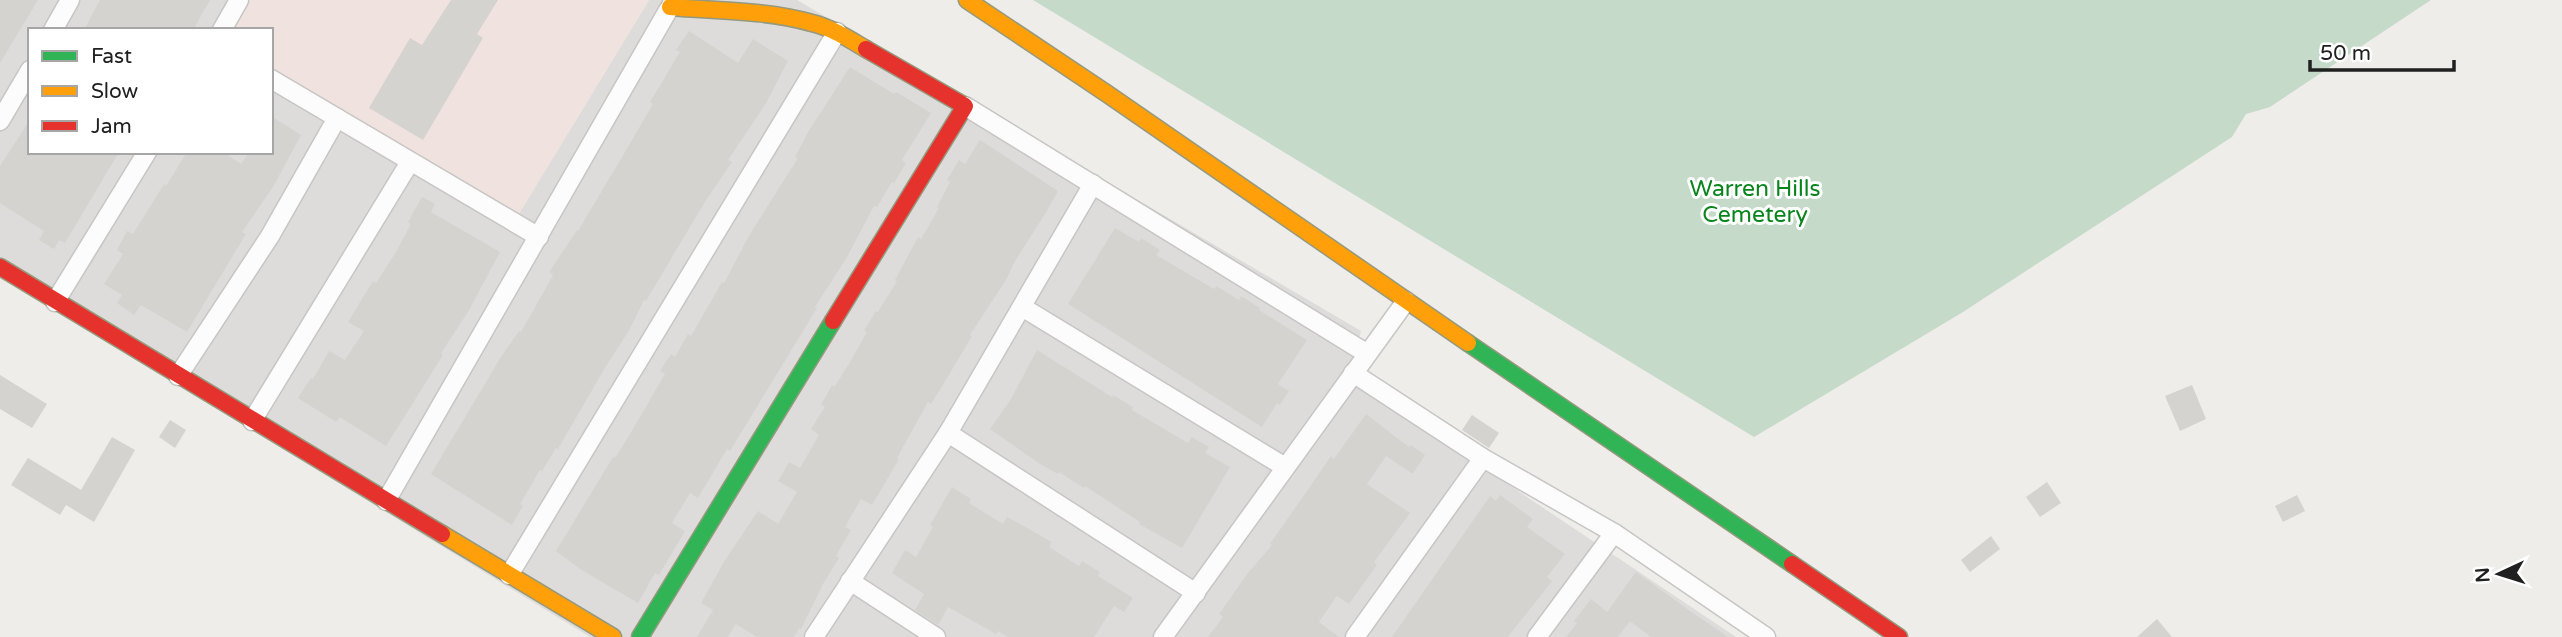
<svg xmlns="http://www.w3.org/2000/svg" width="2562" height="637" viewBox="0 0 2562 637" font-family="'Varela Round',sans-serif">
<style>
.residential{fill:#dddcda}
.commercial{fill:#f0e2de}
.cemetery{fill:#c6dac9}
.building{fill:#d5d3d0}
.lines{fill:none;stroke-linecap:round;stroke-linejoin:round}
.street-casing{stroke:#c7c6c5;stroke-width:21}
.fast-casing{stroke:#95997f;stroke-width:19}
.slow-casing{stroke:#95997f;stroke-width:19}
.jam-casing{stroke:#95997f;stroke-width:19}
.street{stroke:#fcfcfc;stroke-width:18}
.fast{stroke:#30b455;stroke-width:16}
.slow{stroke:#ff9f0a;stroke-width:16}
.jam{stroke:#e5322d;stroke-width:16}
.labels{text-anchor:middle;stroke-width:6;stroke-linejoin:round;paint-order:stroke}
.park-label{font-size:23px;fill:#08841d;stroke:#fff}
</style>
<rect width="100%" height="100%" fill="#eeede9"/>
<path class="residential" d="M0,0H230L213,30H30V152H271V87L509,230L649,0H797L1361,331L1348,377L1736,637H590L0,276Z"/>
<path class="commercial" d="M230,0H649L509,230L271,87V30H213Z"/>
<path class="cemetery" d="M1033,0H2431L2270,107L2246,114L2232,137L1963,312L1754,437Z"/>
<g class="building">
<path d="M0,0H38L0,63Z"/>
<path d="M100,0H210L193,30H84Z"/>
<path d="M451,0H498L477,34L483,38L423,140L369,108L410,38L422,45Z"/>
<path d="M689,31L738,63L753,39L788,61L765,105L728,160L732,162L706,200L646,301L644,300L630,329L606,366L558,449L556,448L542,471L540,470L520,504L523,506L512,525L431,474L501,357L519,331L521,332L533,311L553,275L549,272L577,230L578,231L625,152L653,104L650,102L680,52L676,50Z"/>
<path d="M850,67L894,94L896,92L931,113L902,160L906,163L894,183L892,182L877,207L874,206L846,259L815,307L817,308L730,451L727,449L698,498L690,493L672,523L685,531L659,575L655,573L638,603L580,569L556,551L613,457L615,458L630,434L665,374L660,371L671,354L675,357L688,334L691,336L722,282L724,283L750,234L798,158L795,157L808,132Z"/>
<path d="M271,116L301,135L273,187L242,232L246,234L187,332L141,305L134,315L117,303L122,295L104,284L123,254L117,250L127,231L133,234L164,184L166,186L187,152H223L241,164L249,152H271Z"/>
<path d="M30,120V152H119L65,243L59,240L54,249L39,240L44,231L0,203V166Z"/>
<path d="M980,140L1058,191L1045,214L1015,261L1006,280L970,335L972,336L947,378L931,404L928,402L897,458L899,459L872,505L861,499L845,527L851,530L836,556L839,558L823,584L801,629L799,628L794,637H757L736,624L728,637H697L713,610L701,603L725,560L758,511L778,524L797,492L778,481L789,462L800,468L819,435L811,429L825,407L821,405L832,385L834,387L849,364L867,332L864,331L876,311L878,312L897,281L895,280L918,237L921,239L939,208L937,207L950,182L947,180L959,160L965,164Z"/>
<path d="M422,197L435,204L431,212L500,252L468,312L441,353L443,355L386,446L340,417L336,422L298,398L311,378L313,379L329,351L345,360L364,331L348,322L373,281L376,283L396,252L411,224L408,222Z"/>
<path d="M1115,228L1139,242L1141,238L1160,250L1156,255L1214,289L1216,286L1239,300L1241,296L1260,308L1259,310L1307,340L1278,384L1289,391L1280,405L1277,403L1262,427L1068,304Z"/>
<path d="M1037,350L1112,397L1113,395L1133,407L1132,410L1188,443L1192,437L1209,447L1205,453L1230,467L1182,548L1139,524L1140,522L1085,486L1084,488L1059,472L1058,474L1040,464L990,429L1011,399Z"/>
<path d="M0,375L47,404L32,428L0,409Z"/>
<path d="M2192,385L2206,419L2180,431L2165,396Z"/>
<path d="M1366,414L1409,447L1411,445L1425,455L1413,474L1386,456L1367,484L1410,513L1374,562L1377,565L1349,604L1337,596L1319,622L1339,637H1208L1223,617L1219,614L1248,573L1272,545L1270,544L1318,475L1331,456L1334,459Z"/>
<path d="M1472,415L1499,433L1489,448L1462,430Z"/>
<path d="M170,420L186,430L175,448L159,437Z"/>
<path d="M112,437L135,450L94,522L66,505L60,515L11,485L28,458L81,490Z"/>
<path d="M2047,482L2061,503L2040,517L2026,497Z"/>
<path d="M952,487L971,499L969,503L1003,524L1007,517L1052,542L1049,547L1079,566L1082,561L1100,572L1098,576L1133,598L1124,612L1114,606L1094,637H1008L998,631L996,634L948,607L938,625L915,610L924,594L892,573L905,550L916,557L933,527L930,525Z"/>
<path d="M1500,495L1533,519L1527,527L1565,554L1547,577L1552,581L1508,637H1392L1490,496L1496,501Z"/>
<path d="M2297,495L2305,511L2283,522L2275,506Z"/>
<path d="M1991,536L2000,549L1970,572L1961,560Z"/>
<path d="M1636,572L1690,611L1728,637H1651L1630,621L1618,637H1566L1577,623L1574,621L1591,599L1607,612Z"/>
<path d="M2157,619L2172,637H2137Z"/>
</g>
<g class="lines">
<defs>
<g id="street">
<path d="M53,30L70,0"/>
<path d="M222,30L239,0"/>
<path d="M271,79L539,237"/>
<path d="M965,106L1366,353"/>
<path d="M0,121L30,70"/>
<path d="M55,302L147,152"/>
<path d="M1022,307L1285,467"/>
<path d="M1353,373L1483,458L1614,533L1766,637"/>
<path d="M178,376L270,236L337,118"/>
<path d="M252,421L410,162"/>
<path d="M948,433L1196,593"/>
<path d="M386,501L674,0"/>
<path d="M509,575L837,32"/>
<path d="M850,581L936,637"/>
<path d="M814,637L948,433L1093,184"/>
<path d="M1163,637L1406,301"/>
<path d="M1355,637L1483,458"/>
<path d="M1537,637L1614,533"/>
</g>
<g id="fast">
<path d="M1468,343L1792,564"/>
<path d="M640,637L833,321"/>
</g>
<g id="slow">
<path d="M967,0L1106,93L1468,343"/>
<path d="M670,7C716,11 767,10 812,23C832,28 849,39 866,49"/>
<path d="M442,534L613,637"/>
</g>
<g id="jam">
<path d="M0,267L442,534"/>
<path d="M833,321L965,106L866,49"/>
<path d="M1792,564L1899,637"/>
</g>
</defs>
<use href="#street" class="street-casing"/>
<use href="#fast" class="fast-casing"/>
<use href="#slow" class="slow-casing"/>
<use href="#jam" class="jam-casing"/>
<use href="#street" class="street"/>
<use href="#fast" class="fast"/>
<use href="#slow" class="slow"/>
<use href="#jam" class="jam"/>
</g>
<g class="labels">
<g class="park-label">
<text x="1755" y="196">Warren Hills<tspan x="1755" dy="26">Cemetery</tspan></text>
</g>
</g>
<rect x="28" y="28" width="245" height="126" fill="#ffffff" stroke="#a6a6a6" stroke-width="2"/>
<rect x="42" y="51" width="35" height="10" fill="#30b455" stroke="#a6a6a6" stroke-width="2"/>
<text x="91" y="63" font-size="21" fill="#202020">Fast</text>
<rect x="42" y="86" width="35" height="10" fill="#ff9f0a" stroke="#a6a6a6" stroke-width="2"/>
<text x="91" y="98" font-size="21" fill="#202020">Slow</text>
<rect x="42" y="121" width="35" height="10" fill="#e5322d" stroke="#a6a6a6" stroke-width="2"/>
<text x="91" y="133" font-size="21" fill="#202020">Jam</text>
<g transform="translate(2499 574) rotate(266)" stroke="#ffffff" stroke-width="5" paint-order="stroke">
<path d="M0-5L12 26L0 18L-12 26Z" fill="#202020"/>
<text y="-10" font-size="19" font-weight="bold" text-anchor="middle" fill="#202020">N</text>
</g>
<path d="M2310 60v10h144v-10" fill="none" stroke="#202020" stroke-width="3.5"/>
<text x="2320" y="60" font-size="21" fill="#202020" stroke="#ffffff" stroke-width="5" paint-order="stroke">50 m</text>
</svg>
